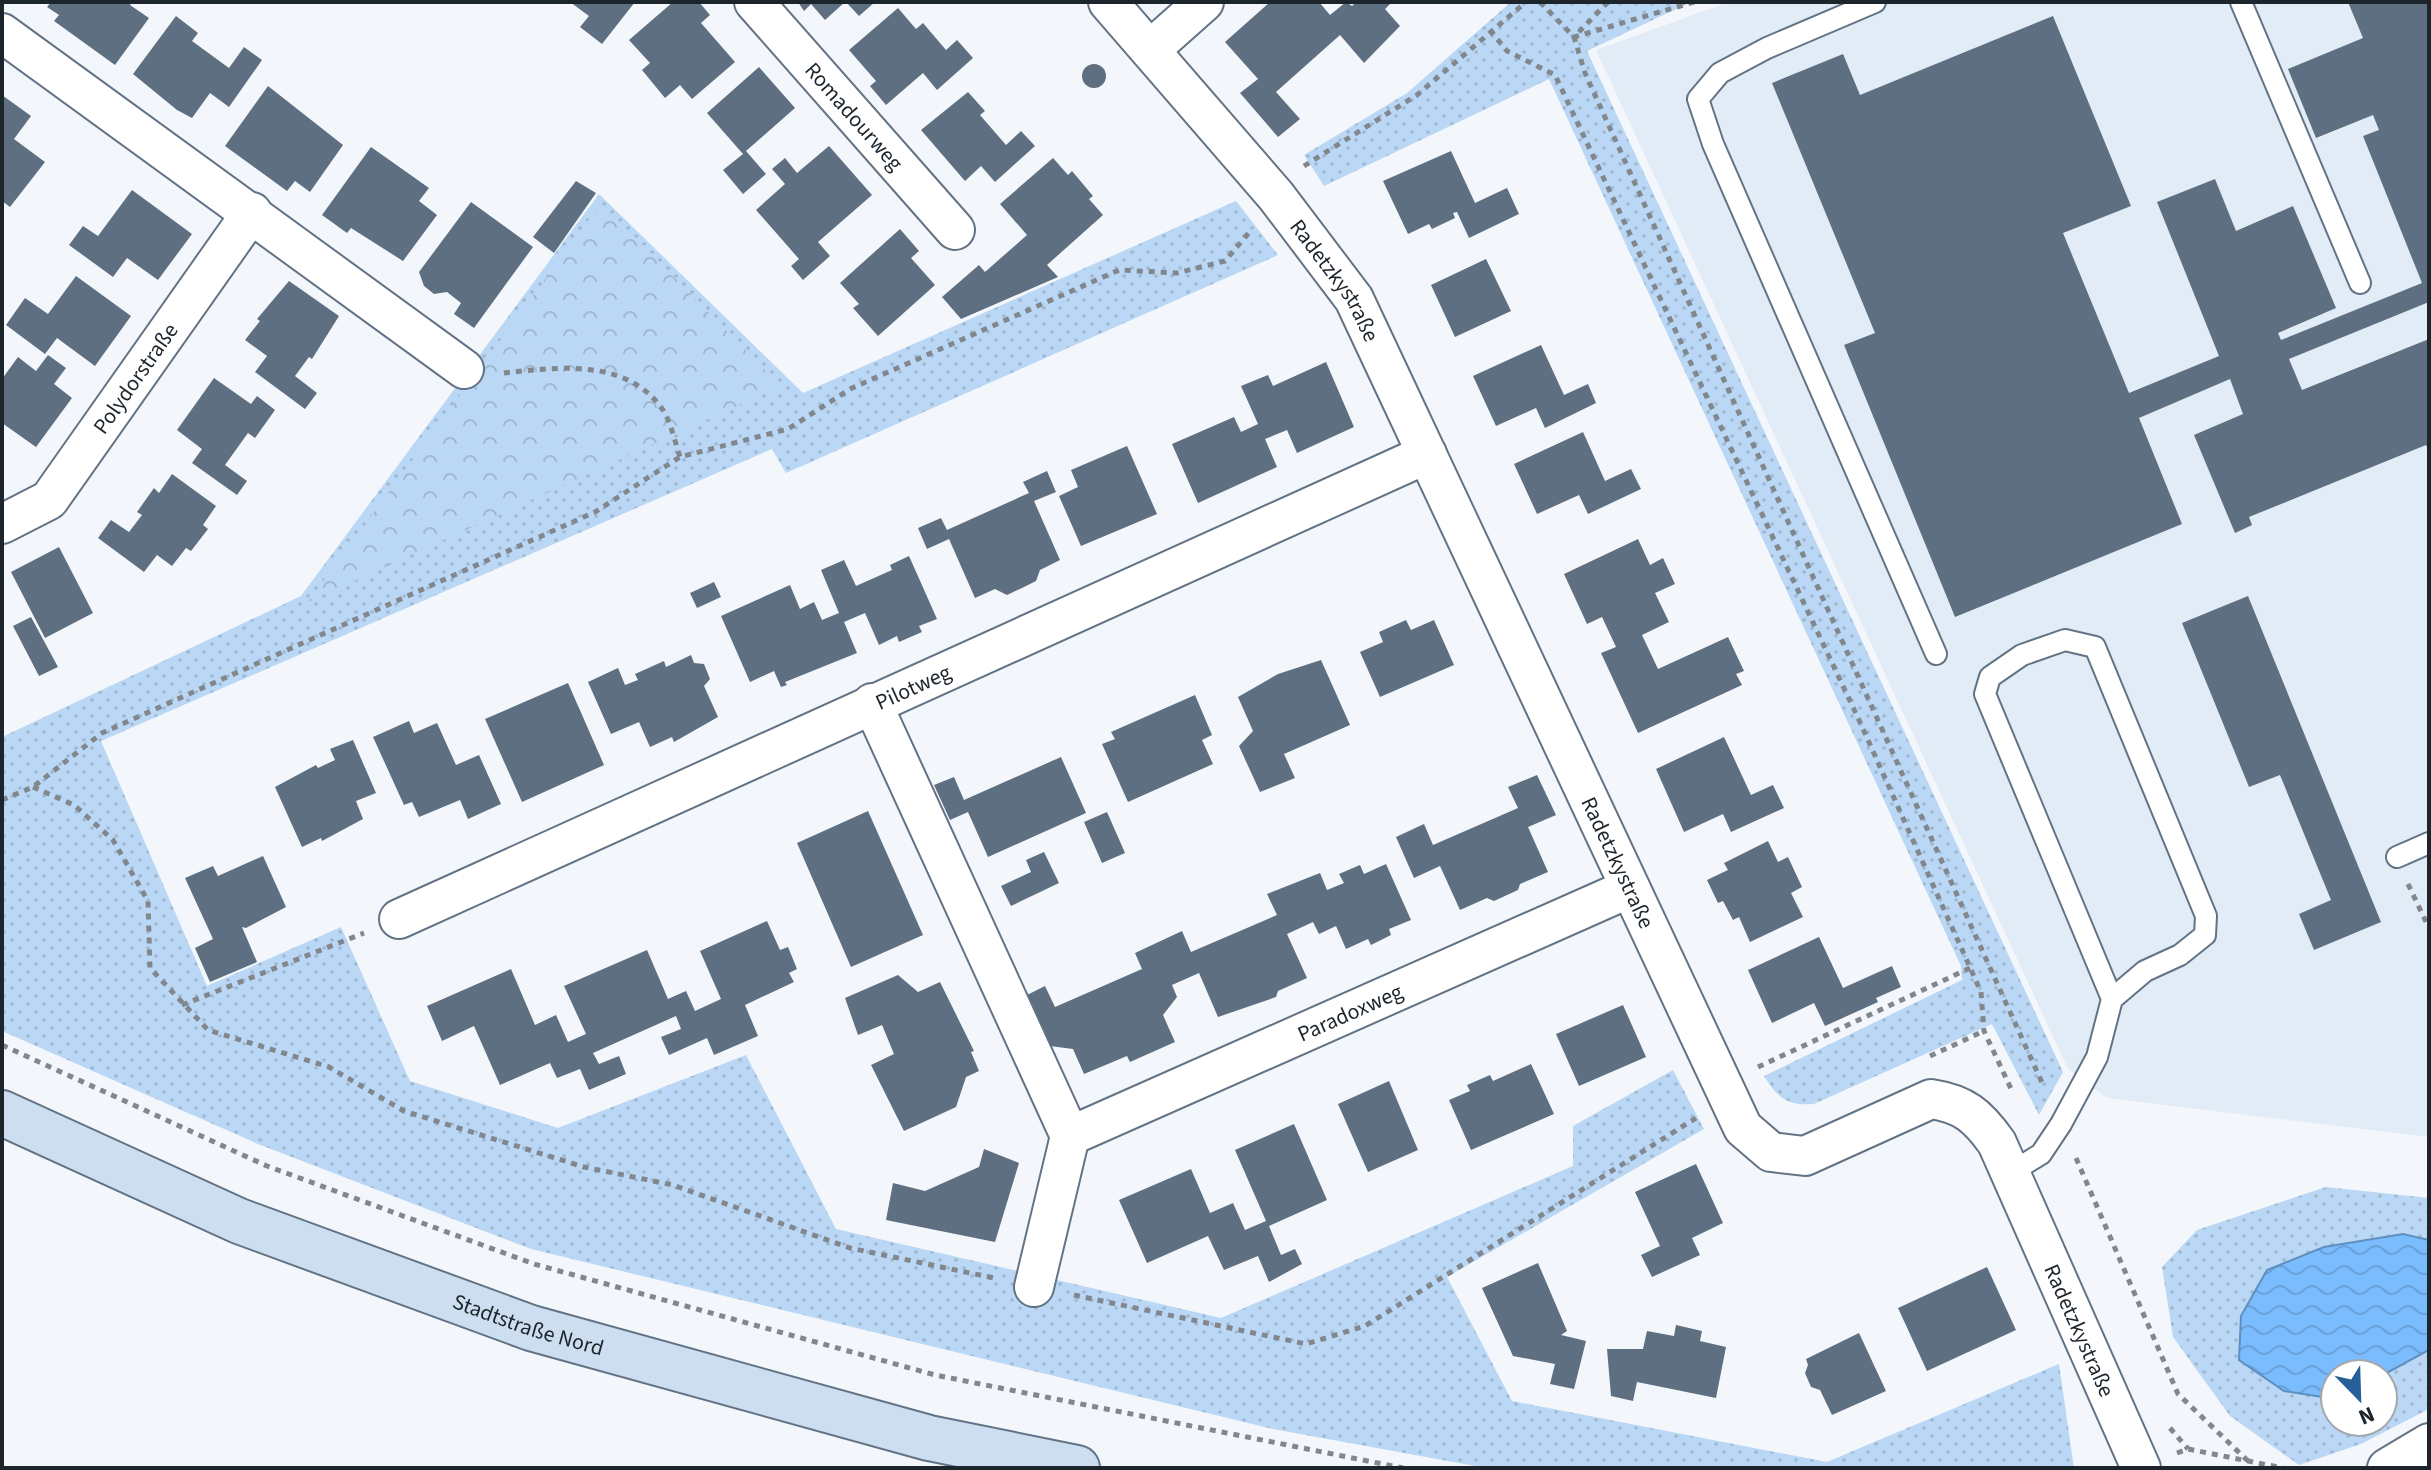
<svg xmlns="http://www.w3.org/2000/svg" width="2431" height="1470" viewBox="0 0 2431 1470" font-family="'Source Sans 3',sans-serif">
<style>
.built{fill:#e2ecf6}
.grass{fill:url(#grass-dots)}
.park{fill:url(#park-crowns)}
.water{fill:url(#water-waves);stroke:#5e8fbf;stroke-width:2}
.building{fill:#5e6f81}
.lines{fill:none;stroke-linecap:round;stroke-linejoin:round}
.service-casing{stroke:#627385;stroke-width:24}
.minor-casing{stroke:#627385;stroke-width:42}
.secondary-casing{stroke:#627385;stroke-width:48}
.path{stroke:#81878c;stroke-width:5;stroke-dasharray:6 6;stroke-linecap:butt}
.service{stroke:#fff;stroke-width:20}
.minor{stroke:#fff;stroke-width:38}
.secondary{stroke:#ccdef0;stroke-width:44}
.labels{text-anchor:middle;stroke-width:6;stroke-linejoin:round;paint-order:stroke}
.street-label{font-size:22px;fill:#1d252c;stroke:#fff}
</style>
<defs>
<pattern id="grass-dots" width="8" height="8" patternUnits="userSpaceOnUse" patternTransform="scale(2)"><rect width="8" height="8" fill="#bad7f5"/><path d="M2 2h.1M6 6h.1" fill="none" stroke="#9fb8d2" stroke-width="1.8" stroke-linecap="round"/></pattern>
<pattern id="park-crowns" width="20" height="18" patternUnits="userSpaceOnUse" patternTransform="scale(2)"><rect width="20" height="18" fill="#bad7f5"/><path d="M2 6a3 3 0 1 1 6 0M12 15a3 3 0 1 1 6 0" fill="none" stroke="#9fb8d2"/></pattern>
<pattern id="water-waves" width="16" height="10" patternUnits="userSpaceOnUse" patternTransform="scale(2)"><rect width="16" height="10" fill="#7abcfe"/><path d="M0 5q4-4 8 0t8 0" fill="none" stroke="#69a1da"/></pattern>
</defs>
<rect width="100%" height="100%" fill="#f3f7fb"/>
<path class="built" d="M1729,2H2429V1137L2107,1098L2068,1069L1596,50Z"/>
<g class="grass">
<path d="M1511,2H1691L1587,51L2063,1072L2039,1115L1992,1024L1814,1104C1787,1106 1778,1098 1764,1076L1962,980L1961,966L1549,79L1324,186L1304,155L1407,93Z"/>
<path d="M599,194L803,393L1236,201L1278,255L786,473L772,449L101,741L207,986L341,927L410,1081L558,1128L746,1055L836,1229L1221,1318L1573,1166V1126L1673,1070L1704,1129L1447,1277L1512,1401L1827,1462L2059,1364L2074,1468H1486L1273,1429L531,1249L258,1144L2,1031V737L301,596Z"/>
<path d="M2326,1187L2429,1198V1240L2403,1234L2241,1316L2239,1360L2284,1391L2335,1399V1422H2383V1375L2429,1350V1409L2361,1444L2299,1465L2230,1416L2173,1337L2162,1267L2197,1230Z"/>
</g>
<path class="park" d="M601,203L781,386L308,602Z"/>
<path class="water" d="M2403,1234L2429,1240V1350L2383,1375L2335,1374V1399L2284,1391L2239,1360L2241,1316L2267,1270L2324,1247Z"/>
<g class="building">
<path d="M51,2H132L130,5L149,18L115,65L54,21L59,15L47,7Z"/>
<path d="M570,2H635L602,44L580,27L589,16Z"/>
<path d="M673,2H699L710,15L701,23L735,62L692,99L680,85L665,98L642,70L650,63L629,40Z"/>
<path d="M798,2H845L825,20L811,4L804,11Z"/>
<path d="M846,2H875L859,16Z"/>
<path d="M1270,2H1319L1330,15L1346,2L1352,6L1356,2H1392L1385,9L1400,26L1364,63L1340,35L1276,92L1300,119L1278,137L1240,93L1258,79L1225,42Z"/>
<path d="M2348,2H2429V302L2289,359L2302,390L2429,339V452L2426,445L2249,517L2252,525L2235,533L2194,435L2243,414L2230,379L2139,418L2182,524L1955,617L1844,345L1875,333L1772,83L1843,54L1860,95L2053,16L2131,206L2063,233L2129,393L2219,356L2157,202L2215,179L2236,231L2293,206L2336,308L2278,333L2281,340L2422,283L2363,136L2379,130L2373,115L2316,138L2288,69L2363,38Z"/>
<path d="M898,8L916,29L923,23L946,50L957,40L973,58L937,90L923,73L886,105L870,86L876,81L849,50Z"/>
<path d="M176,16L198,33L192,41L229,68L244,47L262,60L229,107L210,93L192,118L177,110L133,74Z"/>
<circle cx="1094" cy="76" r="12"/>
<path d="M759,67L795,108L746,151L766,174L743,194L723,170L743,154L707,113Z"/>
<path d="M268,86L343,145L310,192L295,181L287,191L225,146Z"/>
<path d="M968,92L985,111L980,115L1006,145L1021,131L1035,146L995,182L981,166L965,181L921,130Z"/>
<path d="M2,95L31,116L14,139L45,162L10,207L2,201Z"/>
<path d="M829,146L872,195L818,242L830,256L803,280L791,266L799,259L756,210L785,184L772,169L785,158L797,173Z"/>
<path d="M371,147L429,188L419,201L437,215L403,261L351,228L347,233L322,215Z"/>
<path d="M1451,151L1475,203L1507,188L1519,214L1469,238L1457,212L1453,213L1455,218L1432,229L1429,224L1408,234L1383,181Z"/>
<path d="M1053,158L1068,175L1072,171L1093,196L1089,199L1103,215L1047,265L1058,277L961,319L942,297L979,265L985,272L1027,235L1000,204Z"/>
<path d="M576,181L596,193L554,253L533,237Z"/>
<path d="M132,190L192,234L158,280L127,258L113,277L69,245L83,226L98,236Z"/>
<path d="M471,202L533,247L474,328L454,314L461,303L447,292L434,294L424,286L419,272Z"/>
<path d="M900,229L919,251L911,258L935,285L878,336L853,308L859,304L840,283Z"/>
<path d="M1486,259L1511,311L1455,337L1431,285Z"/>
<path d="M76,276L131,316L95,366L57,338L45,354L6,325L25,298L48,314Z"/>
<path d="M289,281L339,316L312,359L309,357L295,376L317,393L305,409L255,372L267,356L245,340L260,321L257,319Z"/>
<path d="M1541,345L1564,395L1588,384L1596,403L1545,428L1536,408L1496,426L1473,376Z"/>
<path d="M48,355L66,368L54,384L72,398L36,447L2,423V379L18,357L36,371Z"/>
<path d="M1326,362L1354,427L1297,453L1287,430L1265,439L1277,467L1198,503L1172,444L1234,417L1241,432L1258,424L1241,386L1268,375L1273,386Z"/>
<path d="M214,378L251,404L257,396L275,410L255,438L248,433L225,465L247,481L237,495L192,463L202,449L177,430Z"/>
<path d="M1583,432L1605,481L1631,469L1641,489L1588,514L1579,495L1537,514L1514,464Z"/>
<path d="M1127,446L1157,514L1081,546L1059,496L1078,487L1071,470Z"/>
<path d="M1047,471L1056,492L1034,501L1060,560L1040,570L1036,581L1022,588L1007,595L995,589L975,598L949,539L927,549L918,528L941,518L947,530L1029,493L1023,482Z"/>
<path d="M172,474L216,506L203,525L208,529L191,551L186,548L172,566L157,555L144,572L98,538L111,520L129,532L142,515L137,512L154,488L159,493Z"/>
<path d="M1638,539L1650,565L1663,558L1675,584L1655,593L1669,622L1642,635L1658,669L1728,637L1744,671L1736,674L1742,685L1638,733L1601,653L1616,647L1602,617L1587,624L1564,574Z"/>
<path d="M59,547L93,613L45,638L11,572Z"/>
<path d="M909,556L937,619L919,626L922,632L899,642L897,636L879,645L865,613L844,622L857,653L785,682L787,685L781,687L774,671L750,682L721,616L790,585L800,609L814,602L822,620L839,613L821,570L844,560L856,586L892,570L890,565Z"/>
<path d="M714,582L721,597L697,608L690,593Z"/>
<path d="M2248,596L2381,922L2314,950L2299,914L2331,900L2280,775L2249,787L2182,623Z"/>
<path d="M31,617L58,667L39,676L13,626Z"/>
<path d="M1406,620L1411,630L1434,620L1454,665L1380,697L1360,652L1383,642L1379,632Z"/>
<path d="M691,655L694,663L704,664L710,679L704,686L718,717L674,742L672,737L650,747L639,722L611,734L588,682L618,668L625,685L638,680L635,674L664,661L666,667Z"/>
<path d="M1321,660L1350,725L1284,754L1295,778L1260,792L1239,746L1253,731L1238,697L1278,674Z"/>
<path d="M568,683L604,765L522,802L485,719Z"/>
<path d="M1195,695L1212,735L1202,740L1213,764L1128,802L1102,744L1115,739L1111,732Z"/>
<path d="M409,721L414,733L437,723L456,765L479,755L501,804L468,819L460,800L419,817L412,802L404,805L373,737Z"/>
<path d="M1724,737L1751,795L1773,785L1784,808L1731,832L1723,814L1684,832L1656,769Z"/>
<path d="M353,740L376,793L356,801L363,819L322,841L321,838L302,847L275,787L316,765L318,768L335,760L330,749Z"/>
<path d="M1061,757L1086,813L988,857L968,812L950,820L934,785L954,777L964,800Z"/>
<path d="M1537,775L1556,815L1528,827L1548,872L1520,884L1518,890L1494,901L1487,898L1460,910L1440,866L1414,878L1396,837L1424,824L1433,845L1518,808L1508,787Z"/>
<path d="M868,811L923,935L851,967L797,843Z"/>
<path d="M1107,812L1125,853L1102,863L1084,822Z"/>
<path d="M1768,841L1778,862L1788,857L1802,887L1791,893L1803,917L1750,942L1739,917L1733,920L1723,901L1718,903L1707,880L1728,870L1724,863Z"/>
<path d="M1044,852L1059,883L1011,906L1001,886L1031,872L1026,860Z"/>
<path d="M263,856L286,907L246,928L242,927L257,962L210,982L195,948L213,939L185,878L213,866L218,876Z"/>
<path d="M1386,864L1411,920L1389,929L1391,935L1371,945L1368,939L1346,949L1336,926L1319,934L1313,922L1287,934L1307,978L1278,991L1276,997L1218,1017L1199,973L1172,985L1177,997L1163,1015L1175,1042L1130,1062L1127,1056L1084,1074L1073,1049L1050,1046L1027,995L1045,986L1055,1007L1142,969L1135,953L1182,931L1191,952L1277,915L1267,894L1320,873L1327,890L1344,883L1339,874L1360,865L1364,874Z"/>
<path d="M767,921L780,950L788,947L797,969L789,973L794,982L745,1005L758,1036L714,1055L707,1038L669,1055L661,1037L681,1029L676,1016L593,1053L599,1064L619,1056L626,1074L589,1090L580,1069L557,1078L550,1063L500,1085L474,1026L442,1041L427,1006L511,969L535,1025L556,1015L568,1042L586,1034L564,986L647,950L668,999L686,991L695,1011L721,999L700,951Z"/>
<path d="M1819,937L1843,988L1892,966L1901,987L1876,998L1878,1002L1825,1026L1814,1003L1772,1023L1748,970Z"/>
<path d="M898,975L918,992L940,982L974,1051L971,1052L979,1071L966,1077L956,1107L904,1131L871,1065L894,1054L882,1025L858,1035L845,998Z"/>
<path d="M1623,1005L1646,1057L1579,1086L1556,1034Z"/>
<path d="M1531,1064L1554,1114L1471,1150L1449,1100L1470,1091L1467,1085L1490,1075L1493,1081Z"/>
<path d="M1389,1081L1418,1150L1368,1172L1338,1104Z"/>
<path d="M1294,1124L1327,1200L1269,1226L1281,1255L1295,1249L1302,1264L1269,1282L1258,1256L1224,1270L1208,1236L1147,1263L1119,1200L1191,1169L1210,1213L1233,1203L1245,1230L1266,1221L1235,1150Z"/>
<path d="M984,1149L1019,1163L995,1242L886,1220L893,1183L925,1191L979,1167Z"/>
<path d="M1696,1164L1723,1223L1692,1238L1700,1255L1652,1277L1641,1255L1660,1246L1635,1192Z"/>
<path d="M1538,1263L1567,1331L1561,1335L1586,1341L1574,1389L1550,1384L1555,1364L1513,1356L1482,1288Z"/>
<path d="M1987,1267L2016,1330L1927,1371L1898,1308Z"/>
<path d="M1676,1325L1702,1331L1700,1341L1726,1347L1716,1398L1637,1382L1633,1401L1611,1396L1607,1349H1643L1647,1331L1674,1336Z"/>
<path d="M1859,1333L1886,1391L1832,1415L1820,1390L1811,1387L1805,1373L1808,1365L1806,1359Z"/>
</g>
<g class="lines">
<defs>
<g id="service">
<path d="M1875,2L1767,48L1720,73L1698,99L1713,144L1936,654"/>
<path d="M2241,2L2360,283"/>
<path d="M2397,857L2429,843"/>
<path d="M2010,1173L2041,1154L2061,1124L2097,1057L2112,999L1985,694L1990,677L2022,655L2065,640L2095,647L2206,916L2205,935L2180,955L2145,971L2112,999"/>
</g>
<g id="minor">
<path id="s1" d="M754,2L955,230"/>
<path id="s2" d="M1108,2L1276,196L1354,299L1743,1128L1771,1152L1805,1156L1931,1099C1964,1104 1978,1116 1997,1143L2141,1468"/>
<path d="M2,33L464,369"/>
<path d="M1150,50L1204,2"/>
<path id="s3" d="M2,524L49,500L252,212"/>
<path id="s4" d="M872,703L1070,1136L1630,888"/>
<path id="s5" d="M399,919L1427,454"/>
<path d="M1034,1287L1070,1136"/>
<path d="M2387,1468L2429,1443"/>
</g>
<g id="secondary">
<path id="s6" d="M2,1113L239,1221L531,1328L929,1438L1077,1468"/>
</g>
</defs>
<use href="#service" class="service-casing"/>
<use href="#minor" class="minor-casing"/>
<use href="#secondary" class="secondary-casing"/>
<g class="path">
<path d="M1540,2L1574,37L1694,2"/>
<path d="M1608,2L1574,37L1585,73L2044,1087"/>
<path d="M1490,30L1507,51L1555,75L1859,720L1981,992L1984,1031L2013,1093"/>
<path d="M1304,166L1417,95L1526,2"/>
<path d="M504,373C559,367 627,358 663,410C671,423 675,442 680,457"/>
<path d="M33,787L74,805L113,840L148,901L150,968L208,1030L329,1067L404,1111L584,1167L673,1185L850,1248L994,1278"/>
<path d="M2,800L33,787L102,733L595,512L680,457L788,429L850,389L1119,270L1177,273L1225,261L1252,229"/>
<path d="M2408,884L2429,928"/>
<path d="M182,1005L364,933"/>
<path d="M2,1045L267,1166L534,1264L935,1375L1403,1468"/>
<path d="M1930,1056L1984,1031"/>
<path d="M1758,1067L1970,968"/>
<path d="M2076,1158L2178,1394L2249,1462"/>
<path d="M1074,1295L1306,1344L1365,1326L1696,1118"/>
<path d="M2170,1428L2188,1449"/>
<path d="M2177,1453L2188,1449L2283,1468"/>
</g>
<use href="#service" class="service"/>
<use href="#minor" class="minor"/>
<use href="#secondary" class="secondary"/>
</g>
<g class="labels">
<g class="street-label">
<text dy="8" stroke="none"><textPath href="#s1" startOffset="152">Romadourweg</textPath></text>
<text dy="8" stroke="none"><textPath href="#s2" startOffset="360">Radetzkystraße</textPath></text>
<text dy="8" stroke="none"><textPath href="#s3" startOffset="202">Polydorstraße</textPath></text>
<text dy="8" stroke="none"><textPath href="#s5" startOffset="564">Pilotweg</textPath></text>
<text dy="8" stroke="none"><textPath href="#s2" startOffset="1008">Radetzkystraße</textPath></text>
<text dy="8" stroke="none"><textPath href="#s4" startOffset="782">Paradoxweg</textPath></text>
<text dy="8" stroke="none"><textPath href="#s6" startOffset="568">Stadtstraße Nord</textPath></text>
<text dy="8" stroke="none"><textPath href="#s2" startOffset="1798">Radetzkystraße</textPath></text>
</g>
</g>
<rect width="2431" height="1470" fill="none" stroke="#1d252c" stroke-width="8"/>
<g transform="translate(2359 1398) rotate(157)"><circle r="38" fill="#ffffff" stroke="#a5a8ab" stroke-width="2"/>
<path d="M0-6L14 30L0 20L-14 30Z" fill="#256198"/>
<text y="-12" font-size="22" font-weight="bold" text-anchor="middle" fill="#1d252c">N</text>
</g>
</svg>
